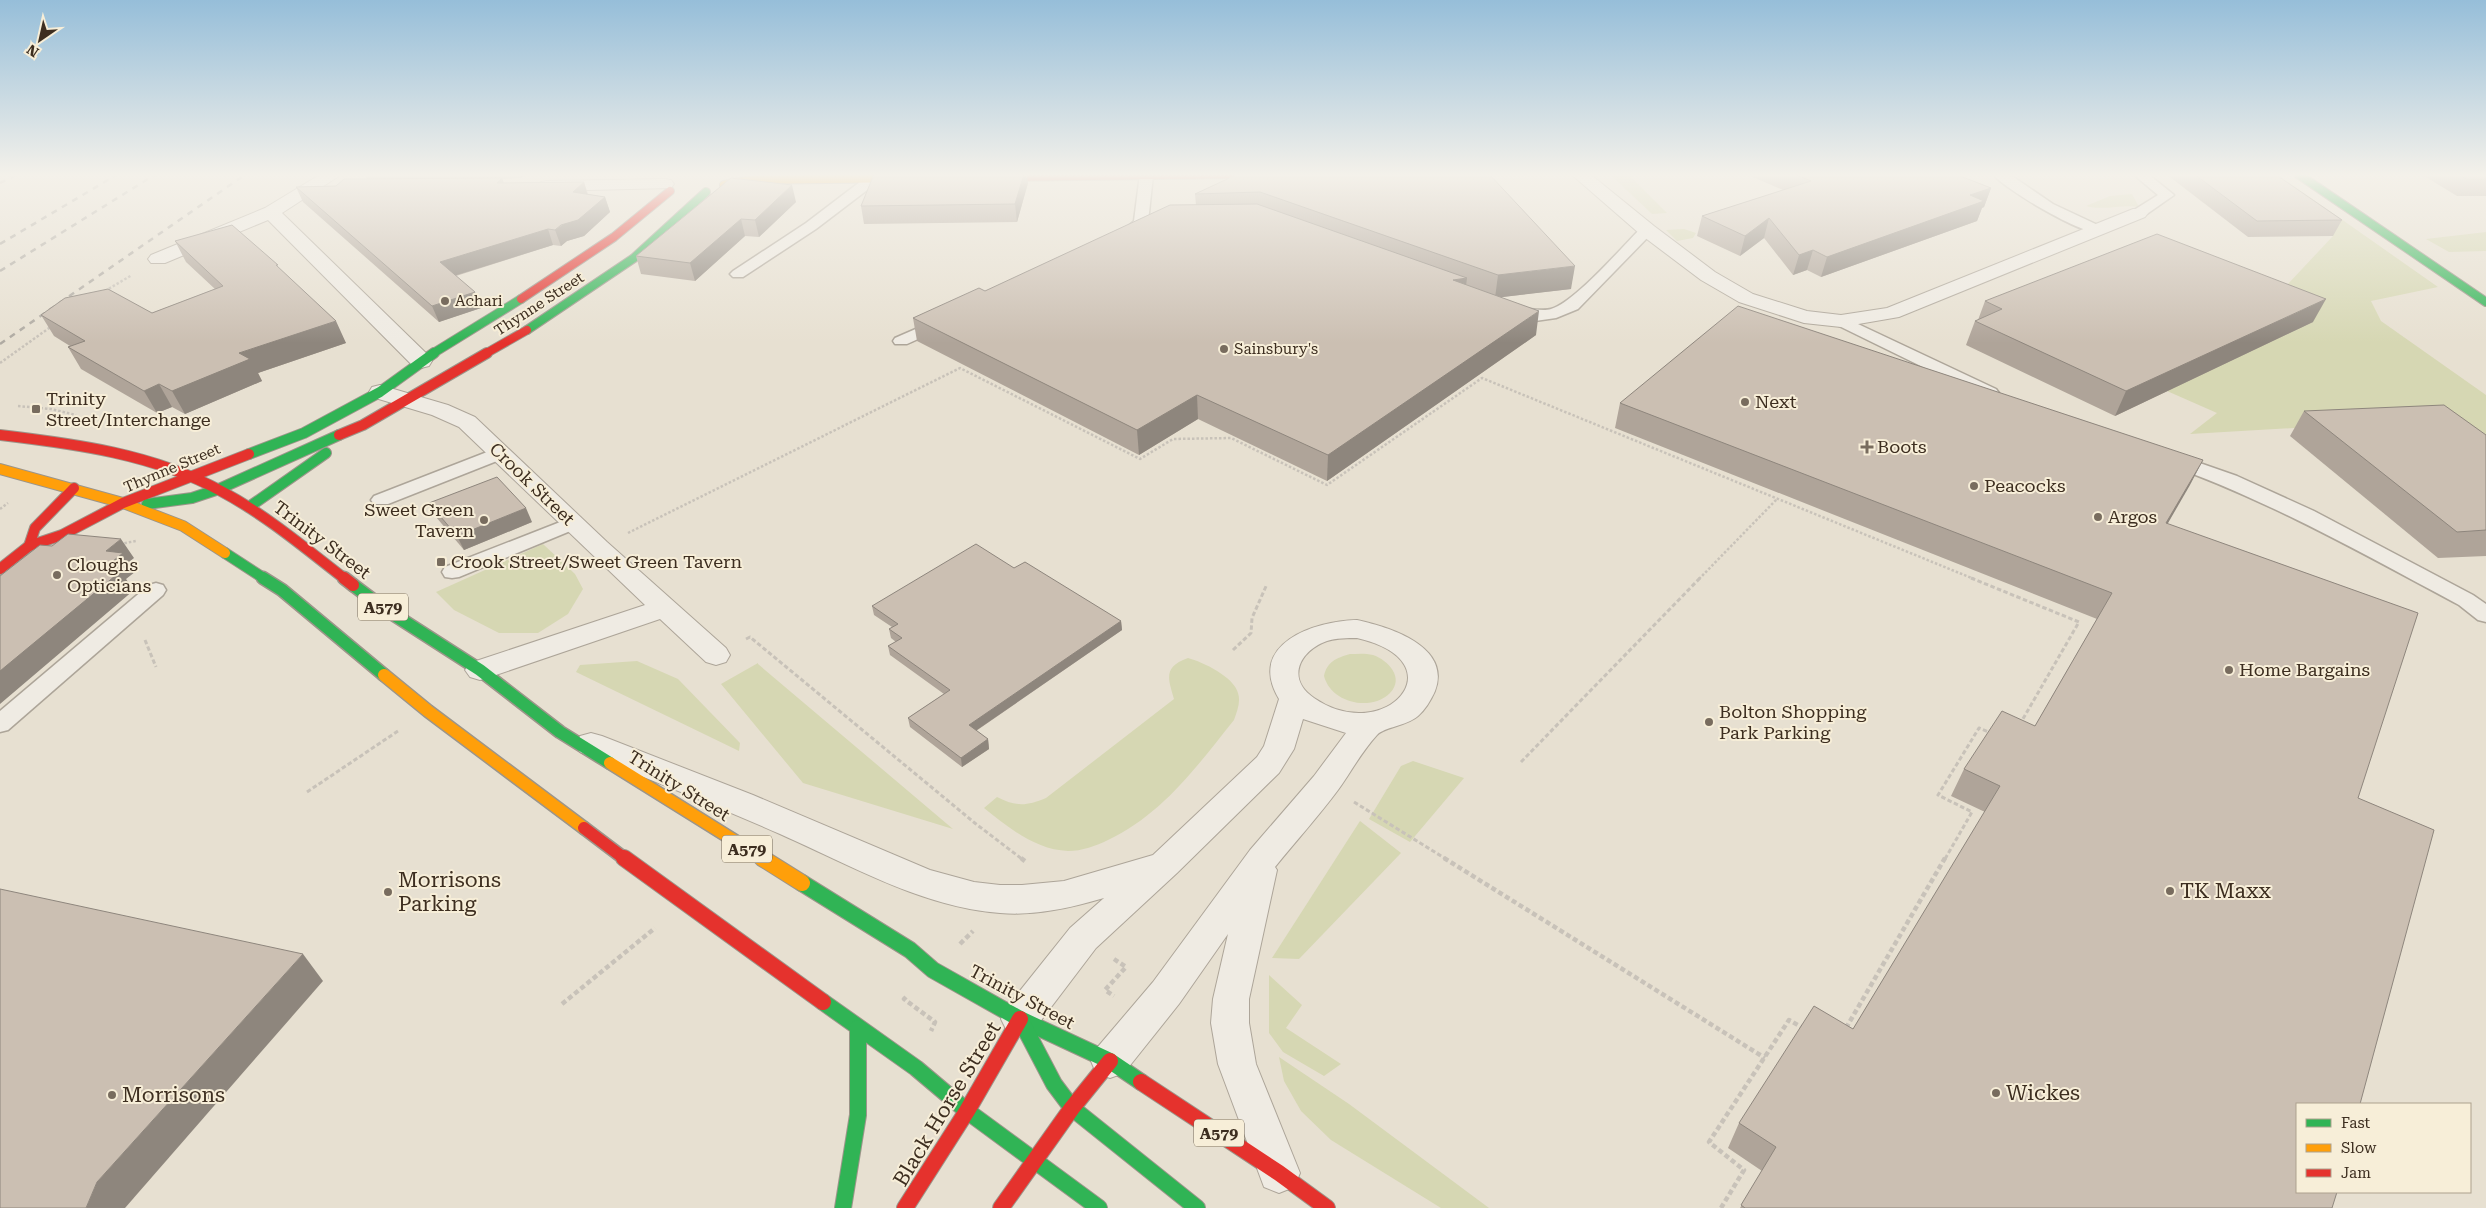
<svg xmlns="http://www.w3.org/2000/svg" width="2486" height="1208" viewBox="0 0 2486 1208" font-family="'Roboto Serif',serif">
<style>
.green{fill:#d6d7b3}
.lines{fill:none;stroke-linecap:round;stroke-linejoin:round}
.lane-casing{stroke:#ada599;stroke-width:3}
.street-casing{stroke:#ada599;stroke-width:2}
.fast-far3-casing{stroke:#9c958a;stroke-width:10}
.fast-far2-casing{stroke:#9c958a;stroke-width:12}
.fast-far1-casing{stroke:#9c958a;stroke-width:15}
.fast-casing{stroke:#9c958a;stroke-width:18}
.slow-far3-casing{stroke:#9c958a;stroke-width:10}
.slow-far2-casing{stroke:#9c958a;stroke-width:12}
.slow-far1-casing{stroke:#9c958a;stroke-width:15}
.slow-casing{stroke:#9c958a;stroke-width:18}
.jam-far3-casing{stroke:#9c958a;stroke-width:10}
.jam-far2-casing{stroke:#9c958a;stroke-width:12}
.jam-far1-casing{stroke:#9c958a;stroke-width:15}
.jam-casing{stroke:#9c958a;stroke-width:18}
.path-far2{stroke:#c8c2b9;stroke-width:2.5;stroke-dasharray:2.5 2;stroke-linecap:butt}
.path-far1{stroke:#c8c2b9;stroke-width:3;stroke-dasharray:4.5 2.5;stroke-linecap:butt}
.path{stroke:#c8c2b9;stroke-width:4.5;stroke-dasharray:5 3;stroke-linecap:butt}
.lane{fill:#efebe3;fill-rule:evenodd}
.street{fill:#efebe3;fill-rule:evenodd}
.fast-far3{stroke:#30b455;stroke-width:8}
.fast-far2{stroke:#30b455;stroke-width:10}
.fast-far1{stroke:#30b455;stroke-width:12}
.fast{stroke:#30b455;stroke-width:16}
.slow-far3{stroke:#ff9f0a;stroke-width:8}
.slow-far2{stroke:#ff9f0a;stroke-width:10}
.slow-far1{stroke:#ff9f0a;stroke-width:12}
.slow{stroke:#ff9f0a;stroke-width:16}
.jam-far3{stroke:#e5322d;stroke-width:8}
.jam-far2{stroke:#e5322d;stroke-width:10}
.jam-far1{stroke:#e5322d;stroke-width:12}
.jam{stroke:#e5322d;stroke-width:16}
.rail{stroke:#afaaa2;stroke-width:2.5;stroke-dasharray:6 6;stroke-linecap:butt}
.wall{fill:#afa499}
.shaded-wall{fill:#8e867d}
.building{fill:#cbbfb2;stroke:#8e867d}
.poi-dot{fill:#786c5e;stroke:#f7eed8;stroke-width:2}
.labels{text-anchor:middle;stroke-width:4;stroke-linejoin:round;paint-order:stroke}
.far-poi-label{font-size:15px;fill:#3d2e20;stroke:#f7eed8;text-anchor:start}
.far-street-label{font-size:15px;fill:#3d2e20;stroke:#f7eed8}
.shield{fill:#f7eed8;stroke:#756857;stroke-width:1}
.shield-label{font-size:16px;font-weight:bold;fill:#3d2e20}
.poi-label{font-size:18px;fill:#3d2e20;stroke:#f7eed8;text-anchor:start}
.street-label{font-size:18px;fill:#3d2e20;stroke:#f7eed8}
.near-poi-label{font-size:21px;fill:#3d2e20;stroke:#f7eed8;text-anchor:start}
.near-street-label{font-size:21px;fill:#3d2e20;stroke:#f7eed8}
</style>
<rect width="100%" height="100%" fill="#e7e0d1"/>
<g class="green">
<path d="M1614,174H1628L1667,213L1652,214L1614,178Z"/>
<path d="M2245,174H2277L2438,287L2371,301L2381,321L2486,395V464L2429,420L2190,434L2217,413L2167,391L2312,322L2287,285L2333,236Z"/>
<path d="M2132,194L2139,207C2121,204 2105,211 2086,206L2110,196Z"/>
<path d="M1684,229L1696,233L1693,238L1677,241L1666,230Z"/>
<path d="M2486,232V251L2449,252L2426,239Z"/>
<path d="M543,544L575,574L583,589L568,614L538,633H499L454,610L436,592Z"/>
<path d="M1350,654C1357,654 1365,653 1373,655C1388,660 1405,678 1390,693C1371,712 1331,703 1324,676C1327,662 1336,658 1350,654Z"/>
<path d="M1188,658C1203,662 1234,677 1238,693C1241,702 1237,711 1234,720C1197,766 1163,814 1108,840C1096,846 1082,851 1068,851C1035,850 1008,827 984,808L997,797C1017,807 1026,806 1046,798L1174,699C1168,678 1163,667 1188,658Z"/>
<path d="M637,661L678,679L740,743L739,751L576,672L580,665Z"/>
<path d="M758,663V664L953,829L803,783L721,684Z"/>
<path d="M1413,761L1464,778L1410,842L1369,819L1401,766Z"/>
<path d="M1360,821L1401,853L1299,959L1272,958Z"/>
<path d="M1269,975L1302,1005L1286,1028L1341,1064L1324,1076L1283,1052L1269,1033Z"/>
<path d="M1279,1057L1349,1104L1489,1208H1441L1331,1140L1301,1111L1284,1081Z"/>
</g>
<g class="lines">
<defs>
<g id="lane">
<path d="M874,174L881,178L879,181L816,229L743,277H733L730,274L733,271L806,223L869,175Z"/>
<path d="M1140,174L1153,175L1148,222L1127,241H1117L1115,238L1134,221Z"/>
<path d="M1993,174H2009L2053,204L2102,227L2104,230L2102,233C2085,237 2004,189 1993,174Z"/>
<path d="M2133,174H2148L2174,195L2144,216H2134L2132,213L2134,210L2158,195Z"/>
<path d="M1647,226L1652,227L1654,230L1652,233L1578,309L1556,318L1535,321L1514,317L1506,314L1504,311C1510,303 1539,313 1551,309C1575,302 1622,247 1642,227Z"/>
<path d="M1841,316L1996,389L1999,393L1996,397H1984L1835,324L1833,321L1835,318Z"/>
<path d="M941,318L947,320L949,323L947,326L907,344H895L893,341L895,338Z"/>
<path d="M500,447L507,449L509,453L507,457L388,504H374L371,500L374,496Z"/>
<path d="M2171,453L2237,476L2314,511L2473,595L2486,604V622L2478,620L2459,605C2360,552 2270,501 2164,463L2162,459L2164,455Z"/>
<path d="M573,517L580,519L583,523L580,527L459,577L452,578L445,577L442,572L445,567Z"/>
<path d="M156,583L163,585L166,590L163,595L8,730L0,732V711L149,585Z"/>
</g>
<g id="street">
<path d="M321,174H342L282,213L429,356L432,361L429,366L421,368L413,366L268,220L165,263H151L148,259L151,255L265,208Z"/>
<path d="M1571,174H1590L1654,226L1715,272L1753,294L1807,311L1841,315L1887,308L2133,209H2145L2148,213L2145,217L1899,317L1841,327L1804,323L1739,302L1701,280L1640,234Z"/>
<path d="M665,179L671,180L674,184L671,188L547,191L541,190L538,186L541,182L547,181Z"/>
<path d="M380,385L448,405L475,417L607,542L726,648L730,655L726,662L716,665L706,662L660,619L490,677L480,680L470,677L465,670L470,663L645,605L459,427L432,415L372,397L369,392L372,387Z"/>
<path d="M1357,620C1389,627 1452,646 1435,691C1431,700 1425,710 1418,716C1407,726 1384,727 1377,735C1362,751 1351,772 1338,790C1318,817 1296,841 1275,867L1277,870L1249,999V1023L1256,1064L1300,1173L1294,1187L1279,1193L1264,1187L1218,1064L1211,1023L1213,999L1228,934L1179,1004L1124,1073L1110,1078L1096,1073L1091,1061L1096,1049L1153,982L1250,850L1314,776L1346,733L1303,719L1294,749L1279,773L1177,873L1096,948L1033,1031L1020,1035L1007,1031L1001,1019L1007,1007L1070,928L1104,898C1070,908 1035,916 1000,913C922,907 850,865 780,834C714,805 647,778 580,752L576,744L580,736L591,733L602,736L753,795L930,870L974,882L1000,885H1022L1064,881L1153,855L1257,757L1264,746L1279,699C1246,644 1314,621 1357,620ZM1357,638C1461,662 1385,747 1314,698C1286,679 1299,651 1327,641C1336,638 1347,638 1357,638Z"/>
</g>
<g id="fast-far3">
<path d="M2298,174L2486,302"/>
<path d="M527,330L634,258L706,192"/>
<path d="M432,354L521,299"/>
</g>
<g id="fast-far2">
<path d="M249,454L304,433L380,392L434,353"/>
<path d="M147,504L192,498L219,489L339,435"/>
<path d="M249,507L326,453"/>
<path d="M225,553L265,579"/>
</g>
<g id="fast-far1">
<path d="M263,578L282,590L384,675"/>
<path d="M353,585L385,609L480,670L560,732L610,763"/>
</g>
<g id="fast">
<path d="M802,883L910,950L933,970L1020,1019L1110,1061L1141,1082"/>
<path d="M823,1002L916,1068L967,1111L1099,1208"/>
<path d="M1020,1019L1054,1084L1072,1108L1197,1208"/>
<path d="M843,1208L858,1115V1028"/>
</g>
<path id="slow-far3" d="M724,185L752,180L911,178"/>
<path id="slow-far2" d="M0,469L123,503L183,526L225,553"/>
<g id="slow-far1">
<path d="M384,675L428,711L584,828"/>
<path d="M610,763L764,859"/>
</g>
<path id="slow" d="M762,858L802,883"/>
<g id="jam-far3">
<path d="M989,177L1240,174"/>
<path d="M521,299L614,237L670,191"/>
<path d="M485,354L527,330"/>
</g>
<g id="jam-far2">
<path d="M0,435C76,444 153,454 221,491C266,515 305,548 345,579"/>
<path d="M339,435L363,425L487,353"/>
<path d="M29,546L35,528L74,488"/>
<path d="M0,569L29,546L62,535L123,503L249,454"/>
</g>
<g id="jam-far1">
<path d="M344,578L353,585"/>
<path d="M584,828L625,859"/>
</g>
<g id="jam">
<path d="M624,858L823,1002"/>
<path d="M1141,1082L1279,1173L1327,1208"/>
<path d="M905,1208L967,1111L1020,1019"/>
<path d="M1001,1208L1072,1108L1110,1061"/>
</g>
</defs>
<use href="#lane" class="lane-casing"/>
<use href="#street" class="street-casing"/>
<use href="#fast-far3" class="fast-far3-casing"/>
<use href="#fast-far2" class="fast-far2-casing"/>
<use href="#fast-far1" class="fast-far1-casing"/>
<use href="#fast" class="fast-casing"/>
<use href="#slow-far3" class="slow-far3-casing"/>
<use href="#slow-far2" class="slow-far2-casing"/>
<use href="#slow-far1" class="slow-far1-casing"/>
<use href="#slow" class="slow-casing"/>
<use href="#jam-far3" class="jam-far3-casing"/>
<use href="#jam-far2" class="jam-far2-casing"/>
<use href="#jam-far1" class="jam-far1-casing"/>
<use href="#jam" class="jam-casing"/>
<g class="path-far2">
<path d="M105,291L132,275"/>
<path d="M0,363L52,326"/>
<path d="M18,406L51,409L76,415"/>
<path d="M0,509L8,503"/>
<path d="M628,533L960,368L1140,459L1173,439L1231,438L1327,485L1482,378L1974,579"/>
<path d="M120,544L136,541"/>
<path d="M1699,579L1777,499"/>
</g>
<g class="path-far1">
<path d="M1971,578L2079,622L2020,724"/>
<path d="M746,639L750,637L976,824L1022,859"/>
<path d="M145,640L156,667"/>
<path d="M1233,650L1251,633L1252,618L1267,584"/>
<path d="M1521,762L1700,578"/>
<path d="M307,792L398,731"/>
<path d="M1354,802L1446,859"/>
<path d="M1945,859L1972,812L1938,795L1979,728L1991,733"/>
</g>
<g class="path">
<path d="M1021,858L1026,862"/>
<path d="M1444,858L1765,1058"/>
<path d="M960,944L973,931"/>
<path d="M1114,959L1126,967L1105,990L1114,996"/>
<path d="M906,997L904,999L935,1022L931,1031"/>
<path d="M562,1004L655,928"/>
<path d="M1846,1028L1945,858"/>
<path d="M1721,1208L1744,1170L1709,1142L1789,1020L1803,1028"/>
</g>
<use href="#lane" class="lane"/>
<use href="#street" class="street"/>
<use href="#fast-far3" class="fast-far3"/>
<use href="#fast-far2" class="fast-far2"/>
<use href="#fast-far1" class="fast-far1"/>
<use href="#fast" class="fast"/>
<use href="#slow-far3" class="slow-far3"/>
<use href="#slow-far2" class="slow-far2"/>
<use href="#slow-far1" class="slow-far1"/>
<use href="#slow" class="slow"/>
<use href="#jam-far3" class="jam-far3"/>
<use href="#jam-far2" class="jam-far2"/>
<use href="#jam-far1" class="jam-far1"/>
<use href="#jam" class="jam"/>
<g class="rail">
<path d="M0,183L18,174"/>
<path d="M0,244L118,174"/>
<path d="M0,271L156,174"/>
<path d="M0,344L246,174"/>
</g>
</g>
<g class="wall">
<path d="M365,174H525L521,178L502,179L504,183L584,182L588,194L605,197L610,212L584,236L567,241L561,246L553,245L456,276L481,308L439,322L303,202L296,187L336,186L367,179Z"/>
<path d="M1238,174L1571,289L1501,297L1536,335L1327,481L1198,419L1139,455L917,341L913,318L985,291L1196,205L1195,194Z"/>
<path d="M1746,174H1955L1991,188L1984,207L1982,208L1977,221L1821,277L1807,270L1793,275L1764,238L1740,256L1697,236L1702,216L1783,190Z"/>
<path d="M2166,174H2275L2342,220L2333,236L2248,237Z"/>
<path d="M2421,174H2486V196H2457Z"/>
<path d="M731,178L796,202L759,237L745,236L695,281L641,274L636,256Z"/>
<path d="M1028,183L1017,222L864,224L861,206Z"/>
<path d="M175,241L281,270L346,343L258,373L262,381L185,414L172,407L157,413L81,369L68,347L70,346L54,336L41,315L152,313L215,289L186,262Z"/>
<path d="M1985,301L2313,322L2115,416L1966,345L1975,321L1978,320Z"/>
<path d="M1620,403L2203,460L2167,524L2358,798L2332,1208H1740L1762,1171L1728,1148L1739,1123L1853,1029L1985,812L1951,796L1964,769L2035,726L2097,619L1615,428Z"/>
<path d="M2304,411L2486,435V556L2438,558L2290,436Z"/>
<path d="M429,503L532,522L464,550L436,517Z"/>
<path d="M1014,568L1121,621L1122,630L976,731L988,739L989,749L962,767L910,727L908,718L944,694L890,655L888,646L896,642L891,638L889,629L892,627L874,615L872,606Z"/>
</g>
<g class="shaded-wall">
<path d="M519,174H525L521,178Z"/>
<path d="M1024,174H1027L1028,183L1017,222L1015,204Z"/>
<path d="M502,178L507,193L497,183Z"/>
<path d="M584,182L588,197L573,192Z"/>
<path d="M792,185L796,202L759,237L755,220Z"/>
<path d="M1991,188L1984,207L1982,208L1977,221L1821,277L1827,257L1970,195Z"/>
<path d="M605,197L610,212L584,236L567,241L561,246L555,230Z"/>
<path d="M1769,218L1764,238L1740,256L1745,236Z"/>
<path d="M741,219L745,236L695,281L690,263Z"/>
<path d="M548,229L553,245L447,278L440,262Z"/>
<path d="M1813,250L1807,270L1793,275L1799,255Z"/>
<path d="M1575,266L1571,289L1495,298L1498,275Z"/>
<path d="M1467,278L1464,301L1453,280Z"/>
<path d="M475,292L481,308L439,322L432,306Z"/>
<path d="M2326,299L2313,322L2115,416L2126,391Z"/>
<path d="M1539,311L1536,335L1327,481L1328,455Z"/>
<path d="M336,321L346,343L258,373L262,381L185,414L172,391L239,353Z"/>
<path d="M159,384L172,407L157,413L144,391Z"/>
<path d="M1197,395L1198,419L1139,455L1137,430Z"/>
<path d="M2203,460L2190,485L2153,549L2166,523Z"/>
<path d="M526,508L532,522L464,550L457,536Z"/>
<path d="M121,539L134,558L129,562L135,572L126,579L134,590L0,704V671L102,570L106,551Z"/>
<path d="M1121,621L1122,630L971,734L969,725Z"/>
<path d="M988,739L989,749L962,767L961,758Z"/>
<path d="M303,954L323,981L125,1208H86L97,1182Z"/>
</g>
<g class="building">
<path d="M874,174H1024L1015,204L861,206Z"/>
<path d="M1238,174H1489L1575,266L1498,275L1260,192L1195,194Z"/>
<path d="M1794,174H1955L1991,188L1970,195L1984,201L1827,257L1813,250L1799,255L1769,218L1745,236L1702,216L1811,181Z"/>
<path d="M2194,174H2275L2342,220L2257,221Z"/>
<path d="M2458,174H2486V179H2467Z"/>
<path d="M502,178L497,183L584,182L573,192L605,197L578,220L561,225L555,230L548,229L440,262L475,292L432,306L296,187L336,186L344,179Z"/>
<path d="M731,178L792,185L755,220L741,219L690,263L636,256Z"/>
<path d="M1257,204L1467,278L1453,280L1539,311L1328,455L1197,395L1137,430L913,318L979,288L985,291L1170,205Z"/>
<path d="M232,225L278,265H276L336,321L239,353L250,359L172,391L159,384L144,391L68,347L85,341L41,315L65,298L108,289L152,313L223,286L175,241Z"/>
<path d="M2157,234L2326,299L2126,391L1975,321L2002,309L1985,301Z"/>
<path d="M1738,306L2203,460L2166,523L2418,613L2358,798L2434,830L2360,1104H2297V1192H2337L2332,1208H1745L1741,1205L1776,1147L1739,1123L1814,1006L1853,1029L2000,786L1964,769L2002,711L2035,726L2112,593L1620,403Z"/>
<path d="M2444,405L2486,435V530L2457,532L2304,411Z"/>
<path d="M497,477L526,508L457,536L429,503Z"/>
<path d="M68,534L121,539L106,551L123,553L102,570L121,571L0,671V576L40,545L52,546Z"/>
<path d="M976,544L1014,568L1025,562L1121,621L969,725L988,739L961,758L908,718L950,690L888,646L902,638L889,629L898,624L872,606Z"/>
<path d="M0,889L303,954L97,1182L86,1208H0Z"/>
</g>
<linearGradient id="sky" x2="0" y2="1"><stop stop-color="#96bed9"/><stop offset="0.51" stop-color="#f4f1ea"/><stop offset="1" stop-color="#f4f1ea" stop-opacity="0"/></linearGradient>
<rect width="2486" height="343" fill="url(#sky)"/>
<g class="poi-dot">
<circle cx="445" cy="301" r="5"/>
<circle cx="1224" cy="349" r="5"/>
<circle cx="1745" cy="402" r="5"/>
<rect x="31" y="404" width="10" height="10" rx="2.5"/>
<path d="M1864.5 439.5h5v5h5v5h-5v5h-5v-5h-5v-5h5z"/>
<circle cx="1974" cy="486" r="5"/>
<circle cx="2098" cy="517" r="5"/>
<circle cx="484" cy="520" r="5"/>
<rect x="436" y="557" width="10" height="10" rx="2.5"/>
<circle cx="57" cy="575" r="5"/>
<circle cx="2229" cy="670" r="5"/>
<circle cx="1709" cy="722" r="5"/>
<circle cx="2170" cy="891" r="5"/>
<circle cx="388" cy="892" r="5"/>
<circle cx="1996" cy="1093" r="5"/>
<circle cx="112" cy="1095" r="5"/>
</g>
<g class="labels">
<g class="far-poi-label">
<text x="455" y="306">Achari</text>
<text x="1234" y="354">Sainsbury's</text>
</g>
<g class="far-street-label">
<text transform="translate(539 304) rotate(-33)" y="5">Thynne Street</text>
<text transform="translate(172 468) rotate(-23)" y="5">Thynne Street</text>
</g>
<g class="shield">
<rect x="358" y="593.5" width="50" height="27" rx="4"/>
<rect x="722" y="835.5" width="50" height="27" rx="4"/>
<rect x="1194" y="1119.5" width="50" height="27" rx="4"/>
</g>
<g class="shield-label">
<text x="383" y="613">A579</text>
<text x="747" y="855">A579</text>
<text x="1219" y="1139">A579</text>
</g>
<g class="poi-label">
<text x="46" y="405">Trinity<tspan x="46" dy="21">Street/Interchange</tspan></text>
<text x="1755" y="408">Next</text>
<text x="1877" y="453">Boots</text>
<text x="1984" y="492">Peacocks</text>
<text x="474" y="516" text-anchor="end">Sweet Green<tspan x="474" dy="21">Tavern</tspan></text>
<text x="2108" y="523">Argos</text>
<text x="451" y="568">Crook Street/Sweet Green Tavern</text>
<text x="67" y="571">Cloughs<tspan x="67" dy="21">Opticians</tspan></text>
<text x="2239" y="676">Home Bargains</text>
<text x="1719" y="718">Bolton Shopping<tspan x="1719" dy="21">Park Parking</tspan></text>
</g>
<g class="street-label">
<text transform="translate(532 484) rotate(44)" y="6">Crook Street</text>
<text transform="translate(322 540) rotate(37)" y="6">Trinity Street</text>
<text transform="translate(679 786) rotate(32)" y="6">Trinity Street</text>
<text transform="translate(1022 997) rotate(28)" y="6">Trinity Street</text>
</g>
<g class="near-poi-label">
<text x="398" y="887">Morrisons<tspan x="398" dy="24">Parking</tspan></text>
<text x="2180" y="898">TK Maxx</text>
<text x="2006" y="1100">Wickes</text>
<text x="122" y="1102">Morrisons</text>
</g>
<g class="near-street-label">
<text transform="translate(947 1104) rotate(-59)" y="7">Black Horse Street</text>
</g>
</g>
<rect x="2296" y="1103" width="175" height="90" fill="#f7eed8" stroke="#ada18e"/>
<rect x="2306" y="1119" width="25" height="8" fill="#30b455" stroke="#ada18e"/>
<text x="2341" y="1128" font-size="15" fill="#3d2e20">Fast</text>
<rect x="2306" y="1144" width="25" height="8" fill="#ff9f0a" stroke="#ada18e"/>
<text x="2341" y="1153" font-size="15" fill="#3d2e20">Slow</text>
<rect x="2306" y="1169" width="25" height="8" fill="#e5322d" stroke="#ada18e"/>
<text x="2341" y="1178" font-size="15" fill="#3d2e20">Jam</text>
<g transform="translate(40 40) rotate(214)" stroke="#f7eed8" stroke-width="4" paint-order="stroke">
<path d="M0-4L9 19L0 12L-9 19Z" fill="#3d2e20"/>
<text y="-8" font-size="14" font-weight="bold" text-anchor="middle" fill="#3d2e20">N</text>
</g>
</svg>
